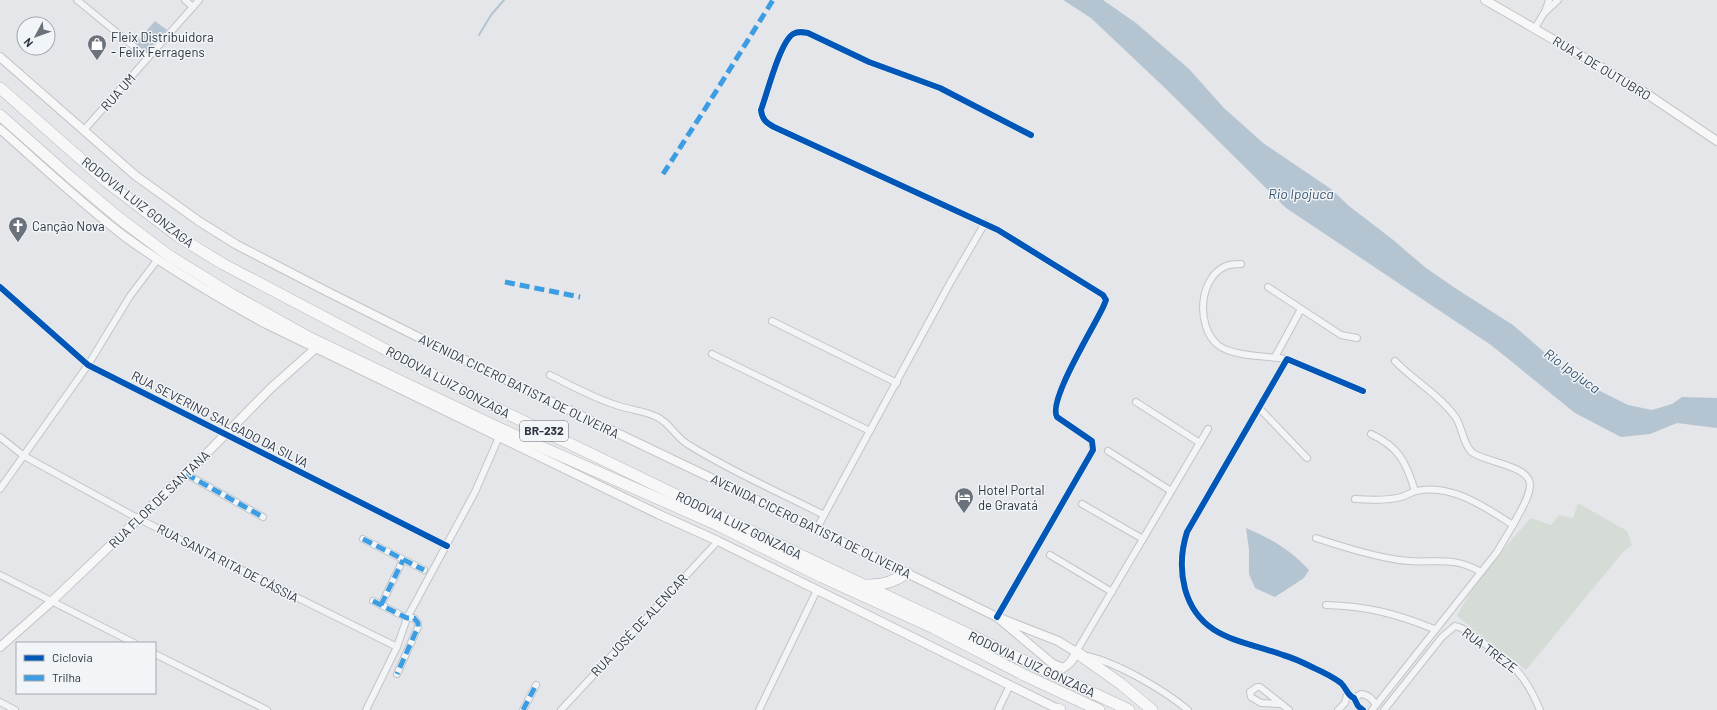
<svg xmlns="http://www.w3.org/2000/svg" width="1717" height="710" viewBox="0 0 1717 710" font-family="Barlow,sans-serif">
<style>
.green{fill:#d5dcd5}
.water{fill:#b5c4d1}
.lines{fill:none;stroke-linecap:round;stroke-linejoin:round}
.stream{stroke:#b5c4d1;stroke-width:2}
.street-casing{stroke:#c2c4c7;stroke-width:8}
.secondary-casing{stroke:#c2c4c7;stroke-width:10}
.highway-casing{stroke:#b6b9bc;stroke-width:12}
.street{stroke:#f3f4f5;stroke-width:6}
.secondary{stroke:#f7f7f7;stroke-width:8}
.highway{stroke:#f7f7f7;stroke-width:11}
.quiet{stroke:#3d9de3;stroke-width:5;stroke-dasharray:10 5;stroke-linecap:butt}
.cycleway-casing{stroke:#f2f5f7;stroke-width:8}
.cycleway{stroke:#0057b8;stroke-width:6}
.labels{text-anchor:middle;stroke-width:3;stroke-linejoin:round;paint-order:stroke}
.shield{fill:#f2f5f7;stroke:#676e78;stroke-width:1}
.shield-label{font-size:12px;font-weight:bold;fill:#2c3441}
.poi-label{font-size:13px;fill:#2c3441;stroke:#f2f5f7;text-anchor:start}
.street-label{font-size:13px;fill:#2c3441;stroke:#f2f5f7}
.water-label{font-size:14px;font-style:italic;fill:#395471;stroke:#f2f5f7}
</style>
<rect width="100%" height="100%" fill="#e4e6e9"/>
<path class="green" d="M1578,503L1627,531L1632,545L1623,552L1526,670L1457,616C1474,582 1506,546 1531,518L1551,525L1559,515L1573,518Z"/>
<g class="water">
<path d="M1063,0H1103L1136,23L1189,69L1224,108L1263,143L1331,189L1349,206L1392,239L1426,268L1458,290L1513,325L1560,366L1590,386L1628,405L1652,410L1672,404L1682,397L1717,398V428L1677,423L1650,434L1621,437L1575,413L1491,345L1286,208L1165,88L1091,18Z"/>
<path d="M155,21L167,30L146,52L135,44Z"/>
<path d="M1246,528C1270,538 1291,550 1309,570L1304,578L1275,597L1255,588L1249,574V550Z"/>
</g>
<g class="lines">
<path class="stream" d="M479,35L491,15L504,0"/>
<defs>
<g id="street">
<path d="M77,0L148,58"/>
<path d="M185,0L193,7"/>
<path d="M1545,12L1549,0"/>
<path d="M1535,28L1544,13L1558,0"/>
<path d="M84,130L199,0"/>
<path d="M1241,264C1236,264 1231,264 1226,266C1198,278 1196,327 1218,345C1233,357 1268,356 1287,359"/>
<path d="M0,287L88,365L447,546"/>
<path d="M1268,287L1341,335L1357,338"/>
<path d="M772,321L897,383"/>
<path d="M712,354L870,431"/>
<path d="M1275,357L1301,309"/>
<path d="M1395,361C1414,381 1440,395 1456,418C1462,427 1464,447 1473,453C1487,462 1522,465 1529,480C1534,491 1518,515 1513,525"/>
<path d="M550,375C572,386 595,399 619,406C632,410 645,411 657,417C670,423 676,438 689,445C732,472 779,492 824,515"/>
<path d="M1363,391L1287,359L1187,532C1181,551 1180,570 1185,589C1199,639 1242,640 1283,655C1294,658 1304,663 1314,668C1323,672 1333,677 1341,683C1347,689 1347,695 1354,698L1358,706L1363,710"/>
<path d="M1136,402L1200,443"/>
<path d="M1260,409L1307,458"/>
<path d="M1371,434C1399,447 1406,462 1415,491"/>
<path d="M0,437L24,456L139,519L397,647"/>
<path d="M1108,451L1171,491"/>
<path d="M186,474L263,517"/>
<path d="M0,489L88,365L130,296L158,259"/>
<path d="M1355,499C1370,500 1387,501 1401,497C1406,496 1411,492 1416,491C1451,483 1485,507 1513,525L1497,552L1372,710"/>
<path d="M1082,504L1143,539"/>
<path d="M816,530L950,283L985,223"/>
<path d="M1316,538C1343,547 1371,556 1399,560C1431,565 1450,554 1481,572"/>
<path d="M363,539L424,570"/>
<path d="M1050,555L1112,592"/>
<path d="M0,575L134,643"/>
<path d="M373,601L407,618H414L418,623V627L397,674"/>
<path d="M381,605L403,560"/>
<path d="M1326,605C1367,606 1397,614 1434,629"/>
<path d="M997,617L1093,450L1092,441L1057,417C1047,401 1096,324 1104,305L1106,300L1103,295L998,230L774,127C766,123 762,119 761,110C767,94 780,42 793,34C798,31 803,32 808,33L869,62L940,88L1031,135"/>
<path d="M1076,652L1208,429"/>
<path d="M155,654L267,710"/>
<path d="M1087,656C1118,663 1164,690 1188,710"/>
<path d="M1354,698L1361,694C1369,695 1372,699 1376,705"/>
<path d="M0,702L15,710"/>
<path d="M1280,704L1261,703L1251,697L1250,692L1257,687H1260L1289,710"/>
<path d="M366,710L397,647L407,618L475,492L499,437"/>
<path d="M523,710L536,685"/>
<path d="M561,710L718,541"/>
<path d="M759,710L817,590"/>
<path d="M998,710L1010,685"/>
<path d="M1338,710L1345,703L1347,695"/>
<path d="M1384,710L1442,637L1455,626C1465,628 1473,635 1481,641C1513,665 1524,672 1540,710"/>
</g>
<g id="secondary">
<path d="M1485,0L1644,92L1717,141"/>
<path d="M0,57L136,176L200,222L237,245L326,291L448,352L730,487L997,617L1058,641L1076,652C1073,660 1070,664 1063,668L1053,664L997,617"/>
<path d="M0,129C41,165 81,203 124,236C169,269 217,297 266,324L658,514L718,541L1058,709"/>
<path d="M0,647L51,602L204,456L271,388L316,348"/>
</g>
<g id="highway">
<path d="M0,88L107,182L179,237L223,264L502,411L817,563L1129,710"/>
<path d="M0,115L69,176L119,218L168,255L231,294L310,338L503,430L720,526L822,577L934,628L1024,675L1099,710"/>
<path d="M866,585C882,586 894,582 907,573"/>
<path d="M1076,652L1121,684L1152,710"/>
<path d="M1058,709L1060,710"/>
</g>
</defs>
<use href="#street" class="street-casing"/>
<use href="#secondary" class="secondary-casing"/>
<use href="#highway" class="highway-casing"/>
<use href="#street" class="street"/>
<use href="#secondary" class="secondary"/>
<use href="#highway" class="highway"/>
<g class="quiet">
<path d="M663,174L705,109L773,0"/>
<path d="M505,282L580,297"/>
<path d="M186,474L263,517"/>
<path d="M363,539L424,570"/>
<path d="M373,601L407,618H414L418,623V627L397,674"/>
<path d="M381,605L403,560"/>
<path d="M523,710L536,685"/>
</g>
<defs>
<g id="cycleway">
<path d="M0,287L88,365L447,546"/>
<path d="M1363,391L1287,359L1187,532C1181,551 1180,570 1185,589C1199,639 1242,640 1283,655C1294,658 1304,663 1314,668C1323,672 1333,677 1341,683C1347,689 1347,695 1354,698L1358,706L1363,710"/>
<path d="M997,617L1093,450L1092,441L1057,417C1047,401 1096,324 1104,305L1106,300L1103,295L998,230L774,127C766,123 762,119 761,110C767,94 780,42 793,34C798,31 803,32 808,33L869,62L940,88L1031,135"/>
</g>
</defs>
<use href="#cycleway" class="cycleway-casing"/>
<use href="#cycleway" class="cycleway"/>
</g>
<defs>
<symbol id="shop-pin" viewBox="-11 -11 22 30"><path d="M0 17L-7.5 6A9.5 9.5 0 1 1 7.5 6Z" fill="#6c727c" stroke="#f2f5f7"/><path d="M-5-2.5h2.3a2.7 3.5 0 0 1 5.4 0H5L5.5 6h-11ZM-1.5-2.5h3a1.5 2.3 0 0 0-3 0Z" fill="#fff"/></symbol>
<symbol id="church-pin" viewBox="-11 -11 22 30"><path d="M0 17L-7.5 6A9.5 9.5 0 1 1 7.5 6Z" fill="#6c727c" stroke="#f2f5f7"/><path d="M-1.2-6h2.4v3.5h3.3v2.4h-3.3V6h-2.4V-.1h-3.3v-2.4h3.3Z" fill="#fff"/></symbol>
<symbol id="hotel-pin" viewBox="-11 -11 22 30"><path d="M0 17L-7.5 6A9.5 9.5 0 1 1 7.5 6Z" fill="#6c727c" stroke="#f2f5f7"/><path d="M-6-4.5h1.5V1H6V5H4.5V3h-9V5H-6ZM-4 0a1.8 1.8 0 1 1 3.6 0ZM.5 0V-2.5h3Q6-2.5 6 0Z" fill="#fff"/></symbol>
</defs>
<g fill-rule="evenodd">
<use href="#shop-pin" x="86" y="33" width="22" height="30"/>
<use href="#church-pin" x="7" y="215" width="22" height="30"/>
<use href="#hotel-pin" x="953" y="486" width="22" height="30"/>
</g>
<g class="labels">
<rect class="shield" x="520" y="421" width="48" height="20" rx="3"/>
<g class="shield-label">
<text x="544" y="435">BR-232</text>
</g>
<g class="poi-label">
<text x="111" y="42">Fleix Distribuidora<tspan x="111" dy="15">- Felix Ferragens</tspan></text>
<text x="32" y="231">Canção Nova</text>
<text x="978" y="495">Hotel Portal<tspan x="978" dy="15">de Gravatá</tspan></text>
</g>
<g class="street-label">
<text transform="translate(1602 68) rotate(31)" y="5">RUA 4 DE OUTUBRO</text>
<text transform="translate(118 92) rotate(-48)" y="5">RUA UM</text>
<text transform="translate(138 202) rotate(38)" y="5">RODOVIA LUIZ GONZAGA</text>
<text transform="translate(448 382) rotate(28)" y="5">RODOVIA LUIZ GONZAGA</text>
<text transform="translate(519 386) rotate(26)" y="5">AVENIDA CICERO BATISTA DE OLIVEIRA</text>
<text transform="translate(220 419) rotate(27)" y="5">RUA SEVERINO SALGADO DA SILVA</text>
<text transform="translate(159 499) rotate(-44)" y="5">RUA FLOR DE SANTANA</text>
<text transform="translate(739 525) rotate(26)" y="5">RODOVIA LUIZ GONZAGA</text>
<text transform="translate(811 526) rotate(26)" y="5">AVENIDA CICERO BATISTA DE OLIVEIRA</text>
<text transform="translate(228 563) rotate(27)" y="5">RUA SANTA RITA DE CÁSSIA</text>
<text transform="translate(639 625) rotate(-47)" y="5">RUA JOSÉ DE ALENCAR</text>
<text transform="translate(1490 650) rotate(37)" y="5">RUA TREZE</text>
<text transform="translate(1032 664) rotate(25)" y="5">RODOVIA LUIZ GONZAGA</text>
</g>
<g class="water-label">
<text x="1301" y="199">Rio Ipojuca</text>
<text transform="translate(1572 371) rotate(36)" y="5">Rio Ipojuca</text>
</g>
</g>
<rect x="16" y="642" width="140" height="52" fill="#f2f5f7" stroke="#a3a8ae"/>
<rect x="24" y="655" width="20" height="6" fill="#0057b8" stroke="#a3a8ae"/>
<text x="52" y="662" font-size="12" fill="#2c3441">Ciclovia</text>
<rect x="24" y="675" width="20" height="6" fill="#3d9de3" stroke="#a3a8ae"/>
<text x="52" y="682" font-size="12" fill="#2c3441">Trilha</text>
<g transform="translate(36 36) rotate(229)"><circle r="19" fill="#f2f5f7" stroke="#a3a8ae"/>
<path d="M0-3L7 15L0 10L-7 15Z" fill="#6c727c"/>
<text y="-6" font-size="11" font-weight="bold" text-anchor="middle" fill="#2c3441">N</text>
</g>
</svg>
